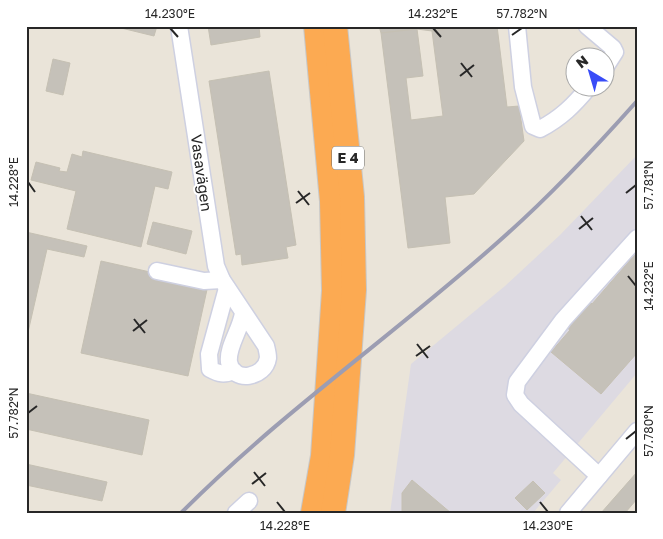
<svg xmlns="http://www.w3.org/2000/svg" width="663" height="539" viewBox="0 0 663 539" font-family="'Golos Text',sans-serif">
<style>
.industrial{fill:#dddae2}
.building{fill:#c5c1b9;stroke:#c5c0b3}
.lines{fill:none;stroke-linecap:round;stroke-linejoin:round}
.minor-casing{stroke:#ced0e1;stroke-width:19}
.highway-casing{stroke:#c7c7c7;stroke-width:26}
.minor{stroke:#fff;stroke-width:16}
.highway{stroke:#fcaa52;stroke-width:24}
.rail{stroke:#9c9db2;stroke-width:4}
.ticks{fill:none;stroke:#272727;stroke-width:2}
.labels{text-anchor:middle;stroke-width:4;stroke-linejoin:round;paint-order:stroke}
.shield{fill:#fff;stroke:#686868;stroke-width:1}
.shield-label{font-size:14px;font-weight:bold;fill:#272727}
.street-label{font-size:15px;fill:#272727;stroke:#fff}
.neatline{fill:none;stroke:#272727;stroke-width:2}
.ticks-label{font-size:12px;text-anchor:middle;fill:#272727}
</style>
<rect width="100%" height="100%" fill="#eae4d9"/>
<path class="industrial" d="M637,155V373L553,473L561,480L533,513H390L411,364L505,286L560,235Z"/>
<g class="building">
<path d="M113,26H157L154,36Z"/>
<path d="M208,26H259L260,37L211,45Z"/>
<path d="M379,26H470L432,31L417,29L381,33Z"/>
<path d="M470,26H497L507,107L519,106L524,141L474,194L445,197L450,243L408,248L381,33L417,29L423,76L406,78L411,120L443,116L432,31Z"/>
<path d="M53,59L70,63L63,95L46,91Z"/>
<path d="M269,71L296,245L286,247L288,258L242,265L241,254L236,255L209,81Z"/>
<path d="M83,151L172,172L168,189L155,186L141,247L67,229L76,191L31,180L36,162L60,168L59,171L67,172L72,154L82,157Z"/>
<path d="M153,222L192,231L186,254L147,244Z"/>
<path d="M26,232L87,246L84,257L47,249L26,341Z"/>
<path d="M637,252V353L601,394L551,352L570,330L562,324L585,298L592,304Z"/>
<path d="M101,261L208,285L188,376L81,353Z"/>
<path d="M26,393L149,420L142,455L26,429Z"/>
<path d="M26,464L107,482L102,501L26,485Z"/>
<path d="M637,472V499L625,513H601Z"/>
<path d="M412,480L451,513H402V493Z"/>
<path d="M533,481L545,493L527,510L515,498Z"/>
</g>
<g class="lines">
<defs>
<g id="minor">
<path d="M179,26L216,266L222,280L266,346C267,350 268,355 268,358C265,378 233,384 229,362C227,347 241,329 243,313"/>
<path d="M517,26L523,87L533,126L540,129C561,118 574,105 588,88"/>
<path d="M587,26L613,48L615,52L606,66"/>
<path d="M157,271L204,281L222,280"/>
<path d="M227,288L209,354L210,369C219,374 224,375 234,371"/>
<path d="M599,476L521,404L515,395L517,382L563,320L637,238"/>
<path d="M236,513L249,501"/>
<path d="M568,513L637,431"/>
</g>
<g id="highway">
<path d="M313,513L323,456L334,291L332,201L316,26"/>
<path d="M333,513L342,455L354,290L352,197L335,26"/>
</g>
</defs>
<use href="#minor" class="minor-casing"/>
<use href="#highway" class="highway-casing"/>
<use href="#minor" class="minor"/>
<use href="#highway" class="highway"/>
<path class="rail" d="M181,513C282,411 401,330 507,234C553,193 596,147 637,101"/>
</g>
<path class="ticks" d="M170,28L178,37M433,28L441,37M512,35L522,28M461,63L472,77M460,76L474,65M28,182L35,192M298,191L309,205M626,193L636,185M296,203L310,193M581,216L592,230M579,229L593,218M628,276L636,286M134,319L145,333M133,331L147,320M417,344L428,358M416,356L430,346M28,413L37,406M626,439L636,431M254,472L265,486M252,484L266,473M277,502L285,512M540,502L548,512"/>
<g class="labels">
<rect class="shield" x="332" y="146.5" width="32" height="23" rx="4"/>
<g class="shield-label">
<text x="348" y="163">E 4</text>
</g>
<g class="street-label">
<text transform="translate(201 173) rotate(82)" y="5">Vasavägen</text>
</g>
</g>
<rect width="663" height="539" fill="none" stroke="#ffffff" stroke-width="55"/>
<g transform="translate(590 72) rotate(322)"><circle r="24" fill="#ffffff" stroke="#a9a9a9"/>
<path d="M0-4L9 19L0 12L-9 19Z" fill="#394cf7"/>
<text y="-8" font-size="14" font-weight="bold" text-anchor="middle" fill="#272727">N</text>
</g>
<rect x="28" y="28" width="608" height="484" class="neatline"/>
<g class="ticks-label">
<text x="170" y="18">14.230°E</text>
<text x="433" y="18">14.232°E</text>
<text x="522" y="18">57.782°N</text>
<text transform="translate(14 182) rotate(-90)" y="4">14.228°E</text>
<text transform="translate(649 185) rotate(-90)" y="4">57.781°N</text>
<text transform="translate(649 286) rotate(-90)" y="4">14.232°E</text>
<text transform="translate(14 413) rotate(-90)" y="4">57.782°N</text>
<text transform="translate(649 431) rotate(-90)" y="4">57.780°N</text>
<text x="285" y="530">14.228°E</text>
<text x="548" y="530">14.230°E</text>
</g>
</svg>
